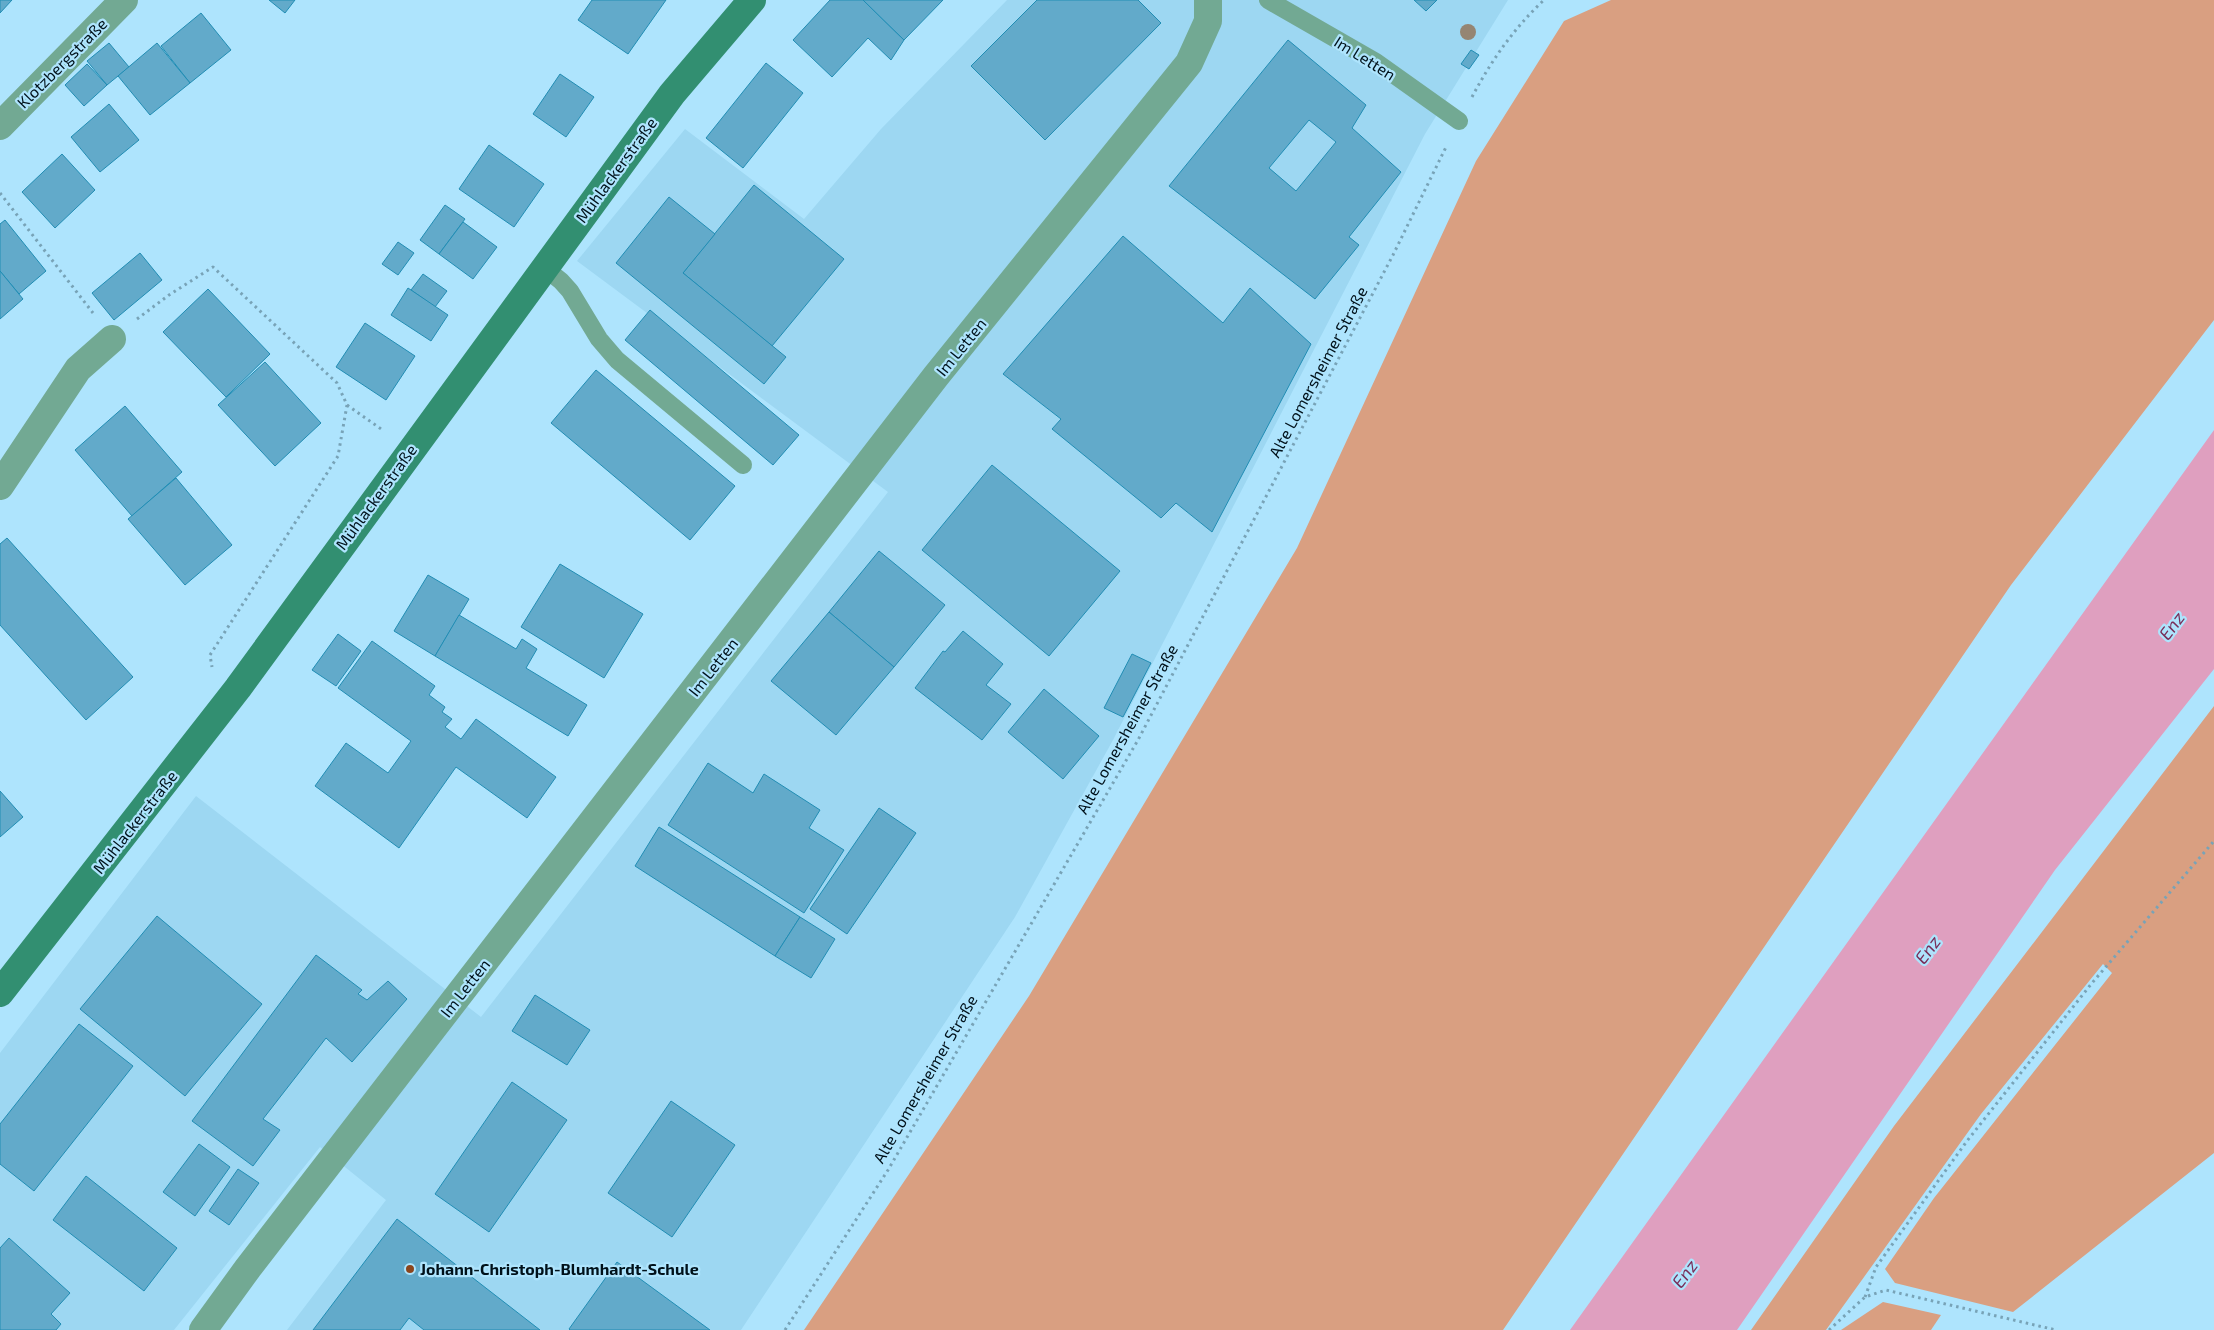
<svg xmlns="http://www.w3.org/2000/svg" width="2214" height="1330" viewBox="0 0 2214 1330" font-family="'Exo 2',sans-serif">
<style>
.built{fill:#9dd7f2}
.green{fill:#d99f81}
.water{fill:#df9fbf}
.building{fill:#62aaca;stroke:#218db4;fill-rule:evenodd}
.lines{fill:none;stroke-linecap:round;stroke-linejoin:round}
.path{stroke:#78a3b7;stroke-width:3;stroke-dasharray:2.5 4;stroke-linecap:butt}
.lane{stroke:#72a993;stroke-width:18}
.street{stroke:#72a993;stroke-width:28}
.secondary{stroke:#328f71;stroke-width:28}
.tree{fill:#958573}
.poi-dot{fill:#8b451d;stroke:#aee4fd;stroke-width:2}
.labels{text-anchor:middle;stroke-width:4.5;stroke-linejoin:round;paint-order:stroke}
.street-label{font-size:16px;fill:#00111a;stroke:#aee4fd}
.poi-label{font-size:16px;font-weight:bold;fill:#00111a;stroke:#aee4fd;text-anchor:start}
.water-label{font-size:18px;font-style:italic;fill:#792e59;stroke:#aee4fd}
</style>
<rect width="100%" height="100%" fill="#aee4fd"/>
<path class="built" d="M1007,0H1508L1425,134L1113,740L1015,917L741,1330H287L386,1200L320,1147L174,1330H0V1053L196,796L481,1017L888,492L577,261L685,129L804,219L881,129Z"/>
<g class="green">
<path d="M1611,0H2214V320L2011,585L1503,1330H804L1029,996L1297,548L1476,161L1564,21Z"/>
<path d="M2214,706V1153L2013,1312L1895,1283L1885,1269L1934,1198L2112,973L2103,964L1981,1114L1826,1330H1751L1894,1126Z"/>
<path d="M1883,1302L1941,1315L1931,1330H1841Z"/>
</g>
<path class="water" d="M2214,430V669L2055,870L1737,1330H1570Z"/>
<g class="building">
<path d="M0,0H12L0,13Z"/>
<path d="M269,0H295L285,13Z"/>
<path d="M592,0H666L628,54L578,20Z"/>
<path d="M830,0H863L904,40L891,60L868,38L832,77L793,40Z"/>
<path d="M863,0H943L904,40Z"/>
<path d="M1037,0H1138L1161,23L1045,140L971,66Z"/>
<path d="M1414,0H1437L1426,11Z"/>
<path d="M201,13L231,50L190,83L161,46Z"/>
<path d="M1288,40L1366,105L1352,128L1401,172L1349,237L1359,245L1315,299L1169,186ZM1309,120L1336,142L1296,191L1269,168Z"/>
<path d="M109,43L129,67L107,85L87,61Z"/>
<path d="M157,43L190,83L150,115L118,76Z"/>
<path d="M1471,50L1479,55L1469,69L1461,64Z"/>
<path d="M766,63L803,93L743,168L706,138Z"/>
<path d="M87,64L107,85L84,106L65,85Z"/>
<path d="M560,74L594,97L566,137L533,114Z"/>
<path d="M109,104L139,140L100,172L71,137Z"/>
<path d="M489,145L544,184L514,227L459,189Z"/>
<path d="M62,154L95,190L55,228L22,192Z"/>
<path d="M754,185L844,259L772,346L683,273Z"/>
<path d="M669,197L715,234L683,273L786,357L764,384L616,263Z"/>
<path d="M445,205L465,219L439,254L420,240Z"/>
<path d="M5,220L46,271L19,294L0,271V224Z"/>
<path d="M463,222L497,247L473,279L439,254Z"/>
<path d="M1123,236L1223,323L1250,288L1311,344L1212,532L1176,503L1161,518L1052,429L1061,419L1003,374Z"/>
<path d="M398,242L414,253L398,275L382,264Z"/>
<path d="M140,253L162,280L114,320L92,293Z"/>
<path d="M0,271L23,299L0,319Z"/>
<path d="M423,274L447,291L435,307L411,290Z"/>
<path d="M408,288L448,315L431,341L391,315Z"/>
<path d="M208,289L270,354L226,397L163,332Z"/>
<path d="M650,310L799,435L773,465L625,340Z"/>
<path d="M365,323L415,356L386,400L336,367Z"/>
<path d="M265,362L321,423L275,466L218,405Z"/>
<path d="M596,370L735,486L690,540L551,423Z"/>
<path d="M125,406L182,472L132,516L75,450Z"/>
<path d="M992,465L1120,571L1049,656L922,550Z"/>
<path d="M176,478L232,545L185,585L128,519Z"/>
<path d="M7,538L133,677L86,720L0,625V544Z"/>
<path d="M879,551L945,605L894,667L829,612Z"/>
<path d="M560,564L643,614L604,678L521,627Z"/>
<path d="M428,575L469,599L435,656L394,631Z"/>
<path d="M829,612L894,667L836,735L771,681Z"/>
<path d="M459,615L516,649L522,639L537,649L526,668L587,705L568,736L435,656Z"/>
<path d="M963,631L1003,664L986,685L1011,704L982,740L915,688L943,651L945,652Z"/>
<path d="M338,634L361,651L336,686L312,670Z"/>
<path d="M372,641L435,686L429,695L445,707L442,712L452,719L445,727L461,739L476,719L556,777L527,818L456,767L399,848L315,786L346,743L388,773L411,741L338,688Z"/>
<path d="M1132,654L1151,663L1123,717L1104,708Z"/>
<path d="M1044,689L1099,736L1063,779L1008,732Z"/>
<path d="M708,763L753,793L764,774L820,810L809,828L844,850L804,913L668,825Z"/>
<path d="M0,791L23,817L0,837Z"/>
<path d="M879,808L916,833L847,934L810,909Z"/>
<path d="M659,827L800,917L775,956L635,866Z"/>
<path d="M157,916L262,1004L185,1096L80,1009Z"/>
<path d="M800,917L835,939L811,978L775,956Z"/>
<path d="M316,955L362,990L358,994L367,1000L388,981L407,999L352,1062L326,1038L263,1119L280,1130L253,1166L192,1121Z"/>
<path d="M535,995L590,1030L567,1065L512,1031Z"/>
<path d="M79,1024L133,1066L34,1191L0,1164V1124Z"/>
<path d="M512,1082L567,1120L489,1232L435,1194Z"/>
<path d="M671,1101L735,1145L672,1237L608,1193Z"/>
<path d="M199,1144L230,1167L195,1216L163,1192Z"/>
<path d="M238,1169L259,1183L229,1225L209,1211Z"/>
<path d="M86,1176L177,1248L144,1291L53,1220Z"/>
<path d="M397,1219L540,1330H424L409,1318L400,1330H313Z"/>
<path d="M9,1238L70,1293L51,1314L61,1324L56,1330H0V1248Z"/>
<path d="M617,1262L710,1330H570L569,1329Z"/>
</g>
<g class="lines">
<g class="path">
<path d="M1472,97C1491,61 1514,28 1544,0"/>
<path d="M0,193L93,313"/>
<path d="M137,319L169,295L213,267L337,383L347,405L338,456L210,655L212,667"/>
<path d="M347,405L384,431"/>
<path d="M1865,1297L1876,1267L1967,1141L2092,983L2214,841"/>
<path d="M785,1330L888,1170L1138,740L1393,255L1447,145"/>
<path d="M1829,1330L1865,1297L1886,1290L2056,1330"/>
</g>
<g class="lane">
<path d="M1268,0L1376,62L1459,121"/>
<path d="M546,269L561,281L570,291L599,339L617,360L743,465"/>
</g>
<g class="street">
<path d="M0,126L124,0"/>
<path d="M0,486L78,369L112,339"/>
<path d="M203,1330L248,1268L936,376L1189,63L1208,21V0"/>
</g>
<path class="secondary" d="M0,993L238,688L672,94L752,0"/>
</g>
<circle class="tree" cx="1468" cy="32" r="8"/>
<circle class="poi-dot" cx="410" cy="1269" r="5"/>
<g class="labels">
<g class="street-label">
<text transform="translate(1365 58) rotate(32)" y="6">Im Letten</text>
<text transform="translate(62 63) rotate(-45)" y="6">Klotzbergstraße</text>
<text transform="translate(616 170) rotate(-54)" y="6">Mühlackerstraße</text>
<text transform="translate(961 347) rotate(-51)" y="6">Im Letten</text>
<text transform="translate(1318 372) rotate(-62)" y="6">Alte Lomersheimer Straße</text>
<text transform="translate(376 497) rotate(-54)" y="6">Mühlackerstraße</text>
<text transform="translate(713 667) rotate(-52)" y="6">Im Letten</text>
<text transform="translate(1127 729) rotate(-61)" y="6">Alte Lomersheimer Straße</text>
<text transform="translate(135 822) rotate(-52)" y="6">Mühlackerstraße</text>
<text transform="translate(465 988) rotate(-52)" y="6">Im Letten</text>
<text transform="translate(925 1079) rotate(-60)" y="6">Alte Lomersheimer Straße</text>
</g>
<g class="poi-label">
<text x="420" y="1275">Johann-Christoph-Blumhardt-Schule</text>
</g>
<g class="water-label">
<text transform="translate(2172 626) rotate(-53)" y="6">Enz</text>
<text transform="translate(1928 950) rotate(-53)" y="6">Enz</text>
<text transform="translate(1685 1274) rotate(-53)" y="6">Enz</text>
</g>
</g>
</svg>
